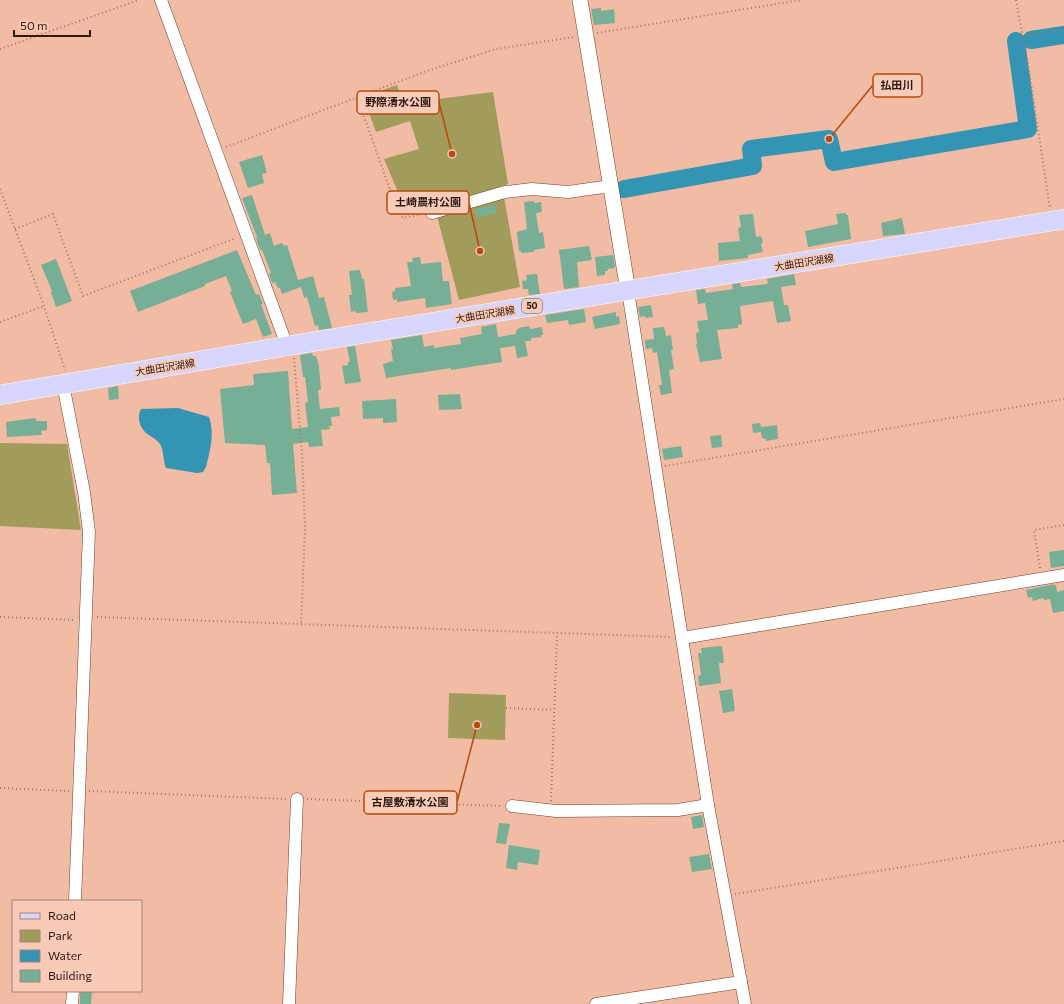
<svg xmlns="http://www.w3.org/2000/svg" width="1064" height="1004" viewBox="0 0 1064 1004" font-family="Commissioner,'Noto Sans JP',sans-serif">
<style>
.green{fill:#a29c5c}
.water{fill:#3494b3}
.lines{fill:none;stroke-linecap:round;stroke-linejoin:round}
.river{stroke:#3494b3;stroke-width:18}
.building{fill:#76af95}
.minor-casing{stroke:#6b3e2a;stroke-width:13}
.tertiary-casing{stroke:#6b3e2a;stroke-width:16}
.primary-casing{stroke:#fff;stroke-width:20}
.path{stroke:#a27968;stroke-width:2;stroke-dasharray:1 3;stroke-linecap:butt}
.minor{stroke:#fff;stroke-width:12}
.tertiary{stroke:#fff;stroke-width:15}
.primary{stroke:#d6d6fe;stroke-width:19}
.labels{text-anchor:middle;stroke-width:4;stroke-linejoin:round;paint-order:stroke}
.shield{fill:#f8cbb8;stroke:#6a4e42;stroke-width:1}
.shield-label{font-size:9px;font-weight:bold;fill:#2d1910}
.street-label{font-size:10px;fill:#2d1910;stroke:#f8cbb8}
.leader{fill:none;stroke:#b9490d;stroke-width:1.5}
.callout-dot{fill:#b9490d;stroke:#f8cbb8;stroke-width:1.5}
.callout{fill:#f8cbb8;stroke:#b9490d;stroke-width:1.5}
.callout-label{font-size:11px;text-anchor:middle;font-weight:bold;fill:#2d1910}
</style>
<rect width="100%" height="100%" fill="#f2bba4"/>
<g class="green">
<path d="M397,85L408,117L406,103L493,92L508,184L462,199L406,211L384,159L419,149L410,121L376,132L363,97Z"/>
<path d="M504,197L520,287L459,300L437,216Z"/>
<path d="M0,443L67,444L81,530L0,526Z"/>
<path d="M449,693L506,695L505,740L448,738Z"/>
</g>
<path class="water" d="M178,408L209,417C215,434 210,450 206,467L203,472L197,473L166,468C163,461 164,453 161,446C158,439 150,437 145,432C139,426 137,416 141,409Z"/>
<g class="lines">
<g class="river">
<path d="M1031,40L1064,35"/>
<path d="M624,189L753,166L751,149L829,139L834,162L1028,129L1016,41"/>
</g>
</g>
<g class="building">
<path d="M601,8V11L614,9L615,23L594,25L591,9Z"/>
<path d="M262,155L267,173L262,174L264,183L248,188L239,162Z"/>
<path d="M252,195L265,235L270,233L274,246L282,243L284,246L287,245L298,280L313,276L319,298L324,297L332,328L319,330L318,325L315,326L307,297L304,298L301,287L282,294L280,288H278L275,282L272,283L269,274L271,273L262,250H260L256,238L257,237L242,198Z"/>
<path d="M534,201V203L541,202L542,212L536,213L539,233L543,232L545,248L534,250V252L521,253V251H519L517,232L527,229L524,202Z"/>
<path d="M495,205L496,213L477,217L475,209Z"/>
<path d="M846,213V215H848L851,239L808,247L805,231L838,224L836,214Z"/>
<path d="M753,214L756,237L761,236L763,243L761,244L763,252L748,255V258L719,261L718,243L740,241L738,228L741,227L739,215Z"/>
<path d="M902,218L905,234L883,236L881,223Z"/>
<path d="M589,246L592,260L577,262L579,287L564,289L559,250Z"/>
<path d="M237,250L256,295L259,294L263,304H261L272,334L263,337L256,319L243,324L230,292L232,291L226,276L205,284V286L138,312L130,291Z"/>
<path d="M613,255L615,268L608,269V271H605V275L597,276L595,257Z"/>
<path d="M420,257L421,264L441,262L443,281H449L452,304L426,308L425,298L397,302V299L393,300L392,292L395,291V288L411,286L407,262H413L412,258Z"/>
<path d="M56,259L72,301L56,307L51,292L52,291L41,265Z"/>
<path d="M360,270L362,279H364L368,312L356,313V311L351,312L349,295H352L349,271Z"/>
<path d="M537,274L540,294L529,295L528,289H523L522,281L527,280L526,275Z"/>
<path d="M794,274L796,285L781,287L784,305H788L791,321L777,323L773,301L740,306L742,324L738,325V328L717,330L722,359L700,362L696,344H697L696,333L699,332L697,321L708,320L705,303L698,304L696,290L705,289L706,293L733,289L732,284L740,283L741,287L768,284L767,279Z"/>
<path d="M651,305L653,317L645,318V316L640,317L638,307Z"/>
<path d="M584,309L586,322L569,325L568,320L547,323L545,315Z"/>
<path d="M616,312V317L619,316L620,324L595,329L592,317Z"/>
<path d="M496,324L498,337L516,334V330L519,329L518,328L529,326L530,329L542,327L543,335H541V337L531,338V341H525L528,356L517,358L515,346L500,348L502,362L451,370V368L386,378L383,364L393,361L391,349H393L391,340L422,335L424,347L434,345V348L461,344L460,338L482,334L481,327Z"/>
<path d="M664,327L666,336L671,335L673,350H671L674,369L669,370L672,393L661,395L659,385H662L657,352L653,353L652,348L646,349L645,340L654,339L653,328Z"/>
<path d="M355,346L361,382L345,384L342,366L348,365V362H350L347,347Z"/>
<path d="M312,353L313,356H316L319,366L321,390H318L320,409L339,407L340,416L331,417L332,426H329L330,429L321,430L323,446L309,447L308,442L293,444L297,493L272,495L270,463H267L265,445L225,443L220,389L254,385L253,374L288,371L292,429L308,427L305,403L308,402L305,377H303L300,355Z"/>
<path d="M118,386L119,399L109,400L108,388Z"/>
<path d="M460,394L462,409L439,410L438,395Z"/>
<path d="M396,399L397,422L383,423V418L363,419L362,401Z"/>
<path d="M36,418V421H47V430L41,431L42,435L7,437L6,422Z"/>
<path d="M760,423L761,427L777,425L778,439L766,441V439L762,438L761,432L753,433L752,424Z"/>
<path d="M721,435L722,447L712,448L710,436Z"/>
<path d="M681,446L683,457L664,460L662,449Z"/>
<path d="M1064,550V566L1051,568L1049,552Z"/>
<path d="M1054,584V586L1056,585L1057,592L1064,590V611L1053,613L1050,599L1044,600L1043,598L1033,601L1032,597L1028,598L1026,590Z"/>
<path d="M722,646L724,663H719L721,683L699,686L698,676L701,675L698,653H702L701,648Z"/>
<path d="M732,689L735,711L723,713L719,691Z"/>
<path d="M702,815L704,827L693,829L691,817Z"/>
<path d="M499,823L510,824L506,844L496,843Z"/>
<path d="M509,845L540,850L538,865L518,862L517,870L506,868Z"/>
<path d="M709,854L712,869L692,872L689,857Z"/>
<path d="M80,991H92L91,1004H80Z"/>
</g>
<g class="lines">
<defs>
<g id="minor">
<path d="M161,0L287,346"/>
<path d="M432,213L505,192L532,189L568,192L611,186"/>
<path d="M63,384L84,492L89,532L75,901"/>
<path d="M682,638L1064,575"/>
<path d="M512,806L556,811L678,810L708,805"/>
<path d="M741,982L745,1004"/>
<path d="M72,1004L73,991"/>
<path d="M289,1004L297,799"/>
<path d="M596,1004L741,982L708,805L628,291"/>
</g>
<path id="tertiary" d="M580,0L628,291"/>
<path id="primary" d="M0,395L293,345L1064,219"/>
</defs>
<use href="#minor" class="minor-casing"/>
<use href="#tertiary" class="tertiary-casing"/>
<use href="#primary" class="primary-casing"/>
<g class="path">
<path d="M1016,0L1029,70L1050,208"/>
<path d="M597,33L801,0"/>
<path d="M1023,36L1064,30"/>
<path d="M0,49L139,0"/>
<path d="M357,97L398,212L403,218L422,214"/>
<path d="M226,147L424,72L496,49L573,37"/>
<path d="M0,189L44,306L65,370"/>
<path d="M15,229L53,214L83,296L236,238"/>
<path d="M0,322L44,306"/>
<path d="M294,358L302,453L305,528L301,625"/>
<path d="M665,466L1064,399"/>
<path d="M1040,568L1034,530L1064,525"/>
<path d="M0,617L75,620"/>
<path d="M97,617L672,637"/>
<path d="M506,708L554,710"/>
<path d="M0,788L69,791"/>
<path d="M89,791L287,799"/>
<path d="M307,799L502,806"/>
<path d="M551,801L557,634"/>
<path d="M735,894L1064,841"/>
</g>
<use href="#minor" class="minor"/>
<use href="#tertiary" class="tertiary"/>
<use href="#primary" class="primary"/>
</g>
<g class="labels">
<rect class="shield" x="522" y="299" width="20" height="14" rx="3"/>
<g class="shield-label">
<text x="532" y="309">50</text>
</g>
<g class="street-label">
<text transform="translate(804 262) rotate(-9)" y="4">大曲田沢湖線</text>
<text transform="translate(485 314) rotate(-9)" y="4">大曲田沢湖線</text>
<text transform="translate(165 367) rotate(-9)" y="4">大曲田沢湖線</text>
</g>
</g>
<path class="leader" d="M829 139L873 85M452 154L439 102M480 251L469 203M477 725L457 802"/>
<g class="callout-dot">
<circle cx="829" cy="139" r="4"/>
<circle cx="452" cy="154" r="4"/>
<circle cx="480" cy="251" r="4"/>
<circle cx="477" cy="725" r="4"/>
</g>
<g class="callout">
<rect x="873" y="74" width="49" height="23" rx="4"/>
<rect x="357" y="91" width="82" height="23" rx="4"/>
<rect x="387" y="191" width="82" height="23" rx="4"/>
<rect x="364" y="791" width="93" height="23" rx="4"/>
</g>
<g class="callout-label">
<text x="897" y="89">払田川</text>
<text x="398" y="106">野際清水公園</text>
<text x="428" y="206">土崎農村公園</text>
<text x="410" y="806">古屋敷清水公園</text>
</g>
<rect x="12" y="900" width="130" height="92" fill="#f8cbb8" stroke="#a78475"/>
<rect x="20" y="913" width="20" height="6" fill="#d6d6fe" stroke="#a78475"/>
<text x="48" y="920" font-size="12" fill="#2d1910">Road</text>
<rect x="20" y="930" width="20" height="12" fill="#a29c5c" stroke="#a78475"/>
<text x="48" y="940" font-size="12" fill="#2d1910">Park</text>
<rect x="20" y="950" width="20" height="12" fill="#3494b3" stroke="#a78475"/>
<text x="48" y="960" font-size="12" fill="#2d1910">Water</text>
<rect x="20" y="970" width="20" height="12" fill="#76af95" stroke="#a78475"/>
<text x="48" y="980" font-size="12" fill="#2d1910">Building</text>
<path d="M14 30v6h76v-6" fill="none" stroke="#2d1910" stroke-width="2"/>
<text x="20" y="30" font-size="12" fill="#2d1910" stroke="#f8cbb8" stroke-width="3" paint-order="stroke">50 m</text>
</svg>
